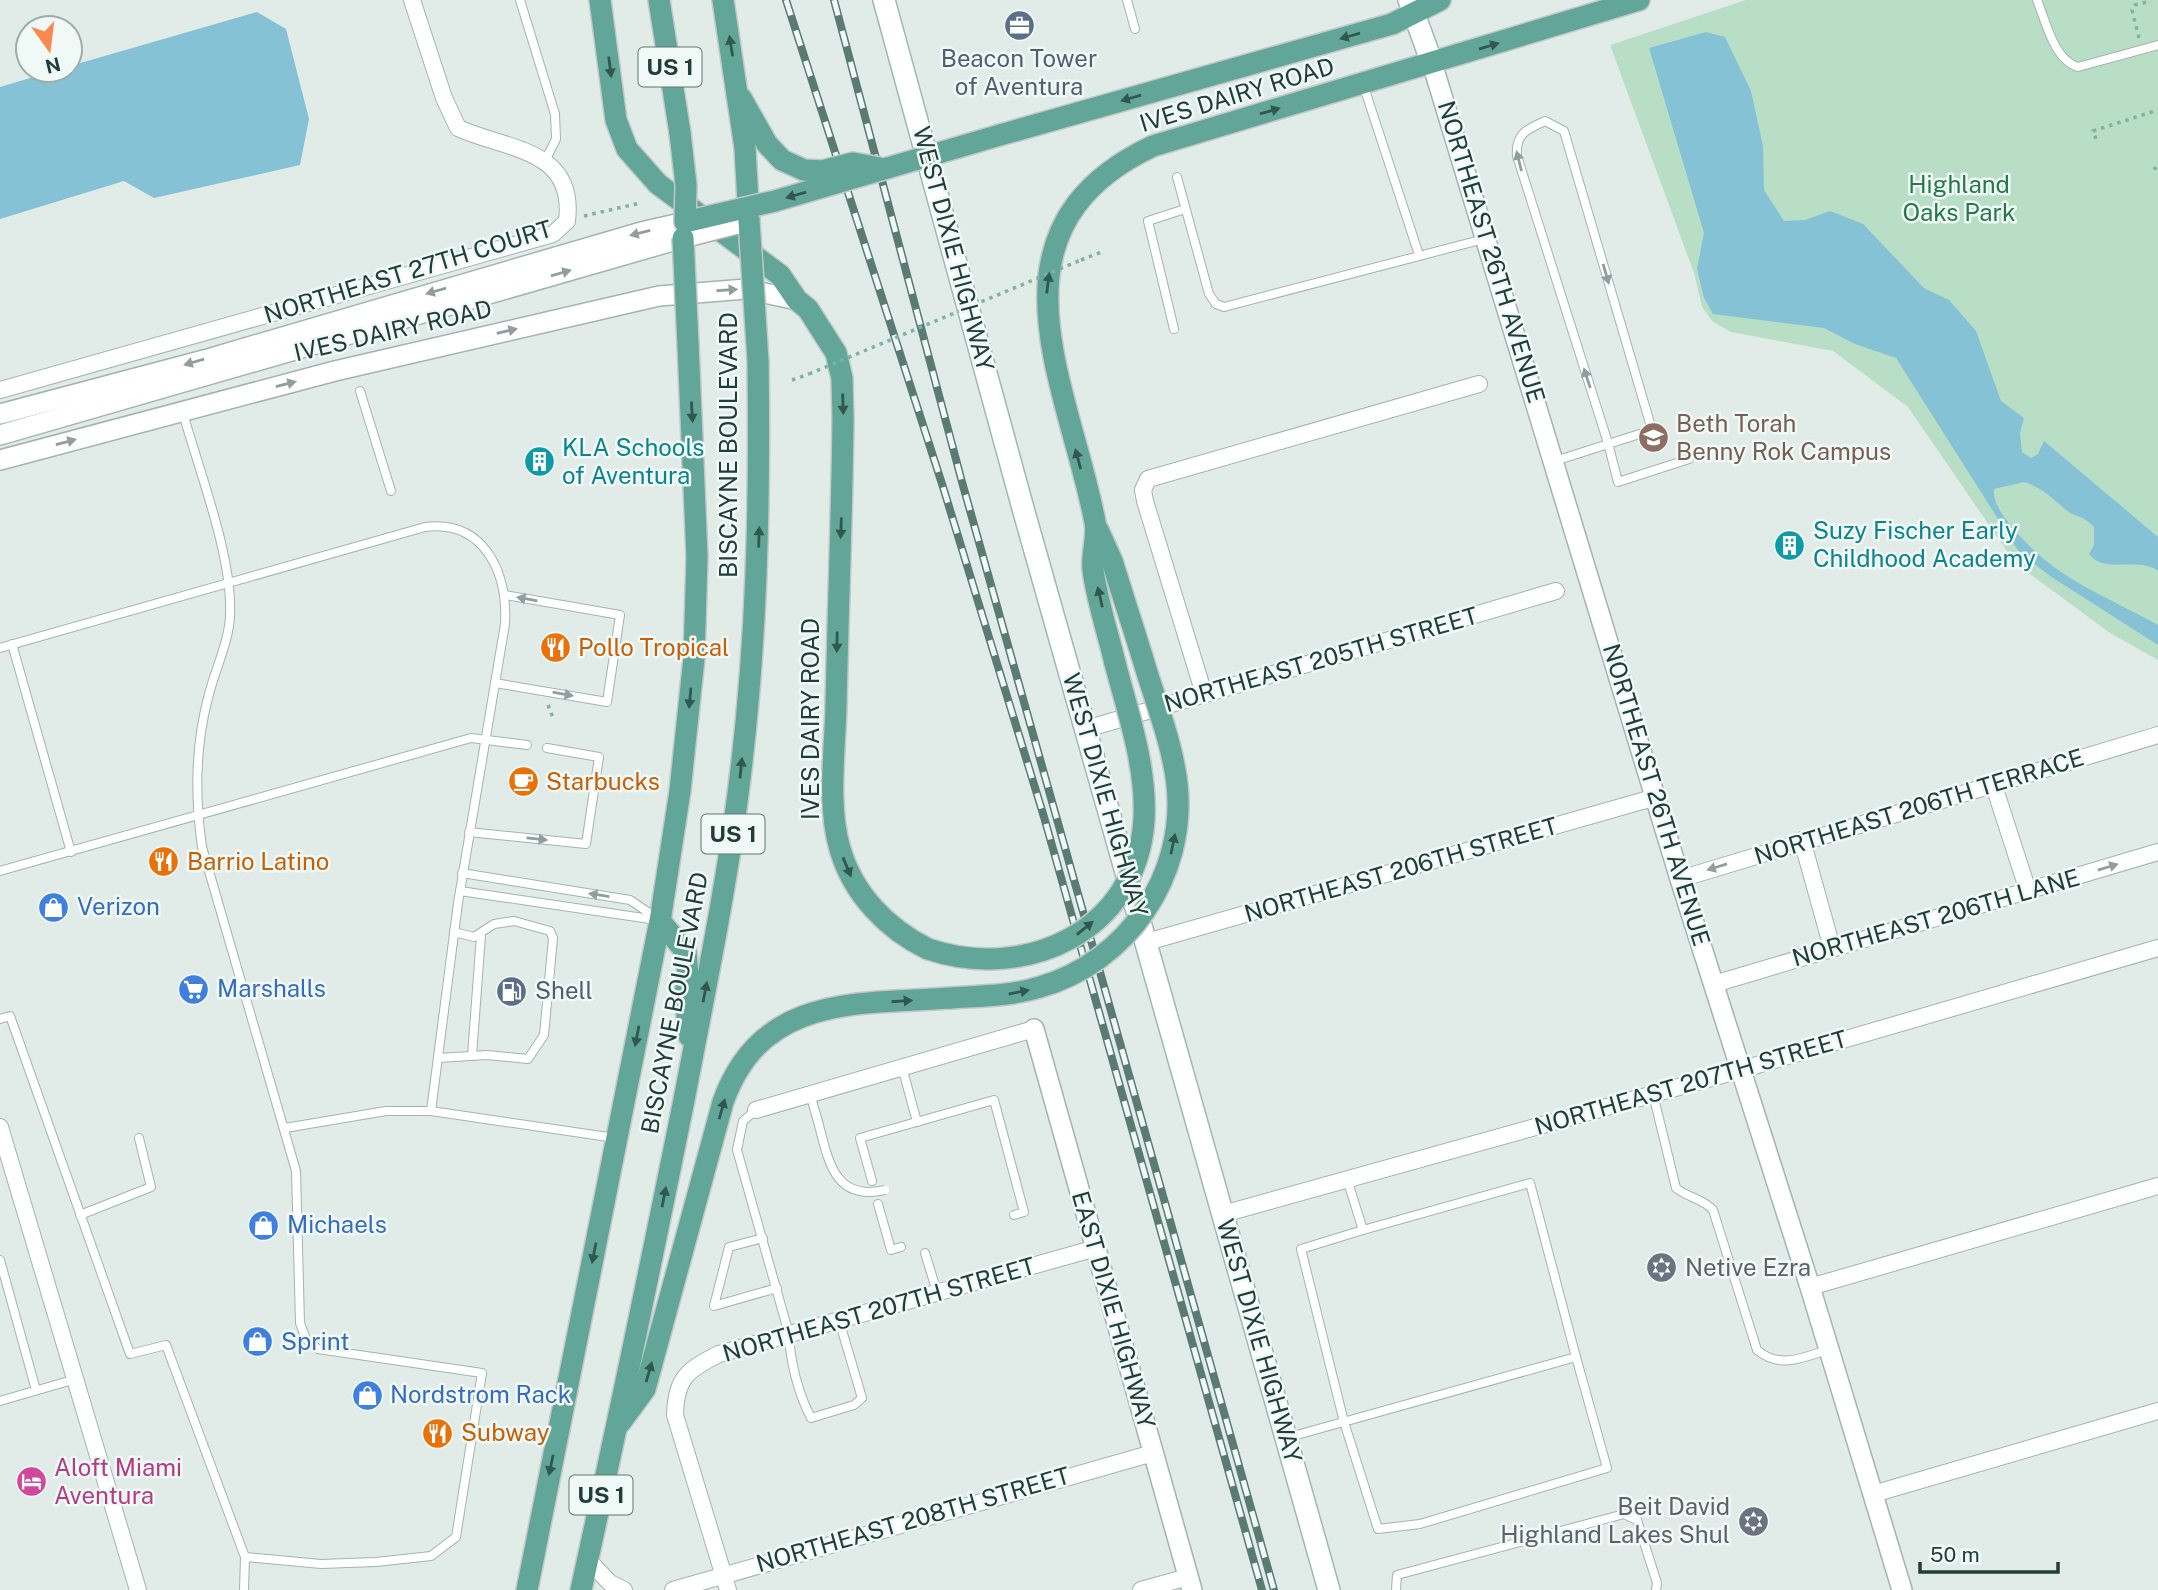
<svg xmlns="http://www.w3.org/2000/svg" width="2158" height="1590" viewBox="0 0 2158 1590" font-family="'Public Sans',sans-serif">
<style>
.green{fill:#b8dfc6}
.water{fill:#85c2d5}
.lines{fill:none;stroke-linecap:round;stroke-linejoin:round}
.service-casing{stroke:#a3b4b0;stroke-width:10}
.minor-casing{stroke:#a3b4b0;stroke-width:18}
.tertiary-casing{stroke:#a3b4b0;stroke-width:22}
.secondary-casing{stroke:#9eb9b1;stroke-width:24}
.primary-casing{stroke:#c1c9c7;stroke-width:24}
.path{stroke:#7fb2a6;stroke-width:3.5;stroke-dasharray:3.5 5;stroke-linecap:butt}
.service{stroke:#fff;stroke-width:8}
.minor{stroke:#fff;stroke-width:16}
.tertiary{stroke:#fff;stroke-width:19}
.secondary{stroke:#fff;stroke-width:21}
.primary{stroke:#62a599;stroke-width:21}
.rail-casing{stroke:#5a7a74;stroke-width:8}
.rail{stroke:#f1f9f6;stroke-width:5;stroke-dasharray:16;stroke-linecap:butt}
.service-bridge-casing{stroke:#a3b4b0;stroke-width:10;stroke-linecap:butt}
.tertiary-bridge-casing{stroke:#a3b4b0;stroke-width:22;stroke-linecap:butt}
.primary-bridge-casing{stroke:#c1c9c7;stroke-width:24;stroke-linecap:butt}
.path-bridge{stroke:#7fb2a6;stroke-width:3.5;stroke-dasharray:3.5 5;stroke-linecap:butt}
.service-bridge{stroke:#fff;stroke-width:8}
.tertiary-bridge{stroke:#fff;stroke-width:19}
.primary-bridge{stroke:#62a599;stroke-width:21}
.oneway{fill:#305850}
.oneway2{fill:#909e9c}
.labels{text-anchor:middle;stroke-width:5;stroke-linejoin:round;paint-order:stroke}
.shield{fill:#f1f9f6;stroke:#5f7671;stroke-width:2}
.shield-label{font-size:23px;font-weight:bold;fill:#203e38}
.service-label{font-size:24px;fill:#4e5e75;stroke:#f1f9f6}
.street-label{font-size:24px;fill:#203e38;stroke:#f1f9f6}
.park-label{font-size:24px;fill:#27784d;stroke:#f1f9f6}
.education-label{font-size:24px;fill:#785e54;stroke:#f1f9f6;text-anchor:start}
.culture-label{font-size:24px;fill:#0d838f;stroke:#f1f9f6;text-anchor:start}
.food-label{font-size:24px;fill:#c56008;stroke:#f1f9f6;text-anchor:start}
.shop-label{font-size:24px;fill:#366cbe;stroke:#f1f9f6;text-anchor:start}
.worship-label{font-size:24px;fill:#5b616d;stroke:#f1f9f6;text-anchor:start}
.hotel-label{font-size:24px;fill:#b23c85;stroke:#f1f9f6;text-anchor:start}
</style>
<rect width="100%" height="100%" fill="#e1ece8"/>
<path class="green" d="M1746,0H2158V660L2110,633L2015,563L1908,407L1833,351L1731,332L1713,322L1702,307L1694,273L1610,45Z"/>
<g class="water">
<path d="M257,12L286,29L309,119L300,165L154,198L124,181L0,219V87L57,70H70V66Z"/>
<path d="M1706,32L1725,37L1751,91L1763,146L1764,190L1784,221L1805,220L1830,211L1863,224L1924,288L1949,300L1976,331L2001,401L2024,418L2020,433L2022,452L2031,458L2038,454L2044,441L2158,537V571C2138,556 2105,575 2089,554L2094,545V527C2082,514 2076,518 2066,510C2052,498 2043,488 2024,482L1994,489C1992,502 2004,517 2012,527C2056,580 2101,593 2158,625V645L2050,576L2019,552L1896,358L1855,344L1824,328L1713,314L1704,298L1697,269L1704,233L1649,48Z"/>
</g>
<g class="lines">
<defs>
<g id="service">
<path d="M520,0L555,114L556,139L545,161"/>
<path d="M1127,0L1135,29"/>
<path d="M2037,0C2046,22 2054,60 2078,67L2158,45"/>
<path d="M1363,84L1419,255"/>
<path d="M1177,177L1209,294L1216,304L1224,307L1484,239"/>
<path d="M1174,329L1148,221L1185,209"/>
<path d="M360,391L391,491"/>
<path d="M183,413C199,471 233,557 230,616C229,642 214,672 208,698C195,747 195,798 202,847L296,1171L300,1323L306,1339L318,1349L482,1373L456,1537L431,1556L376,1562L321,1564L245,1557L244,1590"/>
<path d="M1555,461L1652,430L1564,131L1545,121C1527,129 1515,134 1517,156L1608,443L1618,482L1689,459"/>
<path d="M12,644L71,852"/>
<path d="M0,648L425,527C484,520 508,572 505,624L458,903L431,1111"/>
<path d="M495,683L607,702L620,615L505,595"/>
<path d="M469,832L586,844L599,757L547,748"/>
<path d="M0,871L471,738L527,745"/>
<path d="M462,873L630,900L658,919"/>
<path d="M460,891L657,920"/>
<path d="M0,1019L10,1016L130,1354L166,1345L245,1557"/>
<path d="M472,1056L481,935"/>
<path d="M438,1058L487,1055L528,1059L544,1035L553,938L550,931L514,921L494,924L474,937L454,932"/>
<path d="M902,1067L917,1122"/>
<path d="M810,1094L817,1118"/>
<path d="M1653,1094L1676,1188C1688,1198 1702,1198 1713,1210L1757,1350C1780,1369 1802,1358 1827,1350"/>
<path d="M756,1110L743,1121L737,1150L789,1334C790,1361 798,1393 811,1418L854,1405L862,1398L839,1320"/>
<path d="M285,1128L386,1111H431L615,1138"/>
<path d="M872,1181L860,1138L994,1100L1024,1212L1014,1215"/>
<path d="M878,1204L891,1250L901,1247"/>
<path d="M80,1215L151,1187L139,1138"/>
<path d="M1363,1230L1301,1249L1344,1422L1378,1529L1420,1524L1607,1468L1576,1357"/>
<path d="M763,1238L729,1247L714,1306L777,1288"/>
<path d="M925,1253L937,1292"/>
<path d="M0,1260L36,1390"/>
<path d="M0,1401L76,1379"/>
<path d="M1286,1438L1576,1357L1530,1183L1363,1230L1347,1179"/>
<path d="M1396,1590L1397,1575L1624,1514L1637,1520L1657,1583L1656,1590"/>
</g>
<g id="minor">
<path d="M0,390L553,234L567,221C576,148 506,150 458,128L444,98L412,0"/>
<path d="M1204,694L1145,501L1143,490L1148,479L1479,384"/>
<path d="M1086,729L1556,591"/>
<path d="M1994,786L2028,891"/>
<path d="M1802,840L1832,948"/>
<path d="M1680,879L2158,735"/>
<path d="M1147,942L1656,797"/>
<path d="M1714,984L2158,852"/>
<path d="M756,1110L1034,1029"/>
<path d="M0,1127L138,1590"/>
<path d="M1223,1214L1740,1070L2158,948"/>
<path d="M1810,1287L2158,1186"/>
<path d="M1873,1494L2158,1411"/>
<path d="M588,1560L610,1583L624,1590"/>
<path d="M673,1590L1153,1453"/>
<path d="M728,1590L675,1415C676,1378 687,1370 719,1354L1096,1248"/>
<path d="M1141,1590L1188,1577"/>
</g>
<g id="tertiary">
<path d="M1432,63L1680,879L1810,1287L1902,1590"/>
<path d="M0,414L204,360L641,232L685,222"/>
<path d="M0,435L683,238"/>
<path d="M0,460L335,371L659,296L746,289L797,300"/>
<path d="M1034,1029L1192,1590"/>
</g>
<g id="secondary">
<path d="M884,0L1024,512L1329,1590"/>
<path d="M1409,0L1432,63"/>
</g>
<g id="primary">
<path d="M600,0L616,120L627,149L658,184L780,275L797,300L808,309L836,353L842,378L843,419C842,514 838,610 836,706C835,751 827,805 840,849C853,894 887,929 928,949"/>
<path d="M659,0L680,133"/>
<path d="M723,0L745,148L749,221"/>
<path d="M741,98L767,144"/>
<path d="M1000,135L1392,24L1440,0"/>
<path d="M1098,530L1112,561L1142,656"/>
<path d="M1115,663C1108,633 1097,601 1093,570C1091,554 1098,538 1095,522C1069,385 977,229 1153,146L1639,0"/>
<path d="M660,921L686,952L688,976L685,994L689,1036"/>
<path d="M620,1423L645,1389L723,1102C761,995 856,1004 951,998"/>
<path d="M527,1590L660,921L680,791L694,658L697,557L688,344"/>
<path d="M581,1590C617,1427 651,1264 684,1100C704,995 726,891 739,786C757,645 760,503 758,361"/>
</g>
</defs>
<use href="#service" class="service-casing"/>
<use href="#minor" class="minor-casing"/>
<use href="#tertiary" class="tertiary-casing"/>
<use href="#secondary" class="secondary-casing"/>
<use href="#primary" class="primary-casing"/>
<g class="path">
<path d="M2139,38L2132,10L2135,5L2151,1"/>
<path d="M2096,139L2093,131L2158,110"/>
<path d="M2154,167L2158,172"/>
<path d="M584,216L640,203"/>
<path d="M1081,260L1102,252"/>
<path d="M792,380L809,374"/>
<path d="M548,705L553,718"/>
</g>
<use href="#service" class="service"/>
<use href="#minor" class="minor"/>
<use href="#tertiary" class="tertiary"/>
<use href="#secondary" class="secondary"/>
<use href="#primary" class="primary"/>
<defs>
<g id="rail">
<path d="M786,0L943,487L1044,817L1262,1590"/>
<path d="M834,0L962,482L1274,1590"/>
</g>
</defs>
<use href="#rail" class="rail-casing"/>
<use href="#rail" class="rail"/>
<defs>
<path id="service-bridge" d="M817,1118C828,1157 832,1202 885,1190"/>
<path id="tertiary-bridge" d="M683,238L749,221"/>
<g id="primary-bridge">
<path d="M680,133L686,185L685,222L775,201L1000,135"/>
<path d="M767,144L782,160L804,170L822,171L853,163L880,168"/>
<path d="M749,221L758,361"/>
<path d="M683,238L688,344"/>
<path d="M928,949C1026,982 1137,931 1144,820C1147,768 1128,713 1115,663"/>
<path d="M951,998C981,996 1011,996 1040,987C1127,962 1187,876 1177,784C1172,741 1154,698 1142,656"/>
</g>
</defs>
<use href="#service-bridge" class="service-bridge-casing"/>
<use href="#tertiary-bridge" class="tertiary-bridge-casing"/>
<use href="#primary-bridge" class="primary-bridge-casing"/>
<path class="path-bridge" d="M809,374L1081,260"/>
<use href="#service-bridge" class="service-bridge"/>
<use href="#tertiary-bridge" class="tertiary-bridge"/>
<use href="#primary-bridge" class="primary-bridge"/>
</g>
<defs><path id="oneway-solid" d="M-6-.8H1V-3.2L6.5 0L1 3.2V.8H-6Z" transform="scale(1.75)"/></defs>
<g class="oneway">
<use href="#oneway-solid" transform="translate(1350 36) rotate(164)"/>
<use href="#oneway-solid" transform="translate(731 46) rotate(-99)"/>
<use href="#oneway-solid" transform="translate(1489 46) rotate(-17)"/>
<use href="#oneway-solid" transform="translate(610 67) rotate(83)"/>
<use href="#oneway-solid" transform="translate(1131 98) rotate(164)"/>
<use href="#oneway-solid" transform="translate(1270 111) rotate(-16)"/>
<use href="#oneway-solid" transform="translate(796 195) rotate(164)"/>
<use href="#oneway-solid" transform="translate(1048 283) rotate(-83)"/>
<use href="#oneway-solid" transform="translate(843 404) rotate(88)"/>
<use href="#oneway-solid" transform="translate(692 412) rotate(87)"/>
<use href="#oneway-solid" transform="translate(1078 459) rotate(-105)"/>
<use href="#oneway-solid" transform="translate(841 528) rotate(92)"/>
<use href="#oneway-solid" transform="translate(759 537) rotate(-88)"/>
<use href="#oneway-solid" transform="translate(1100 597) rotate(-103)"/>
<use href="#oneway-solid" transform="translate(837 642) rotate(91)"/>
<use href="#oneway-solid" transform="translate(690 698) rotate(95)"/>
<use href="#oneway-solid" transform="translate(741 768) rotate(-84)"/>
<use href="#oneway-solid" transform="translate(1173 844) rotate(-78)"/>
<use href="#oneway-solid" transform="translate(847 867) rotate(67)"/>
<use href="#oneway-solid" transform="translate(1085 928) rotate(-39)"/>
<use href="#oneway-solid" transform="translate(705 992) rotate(-79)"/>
<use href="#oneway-solid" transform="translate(1019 992) rotate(-11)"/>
<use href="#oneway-solid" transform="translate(902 1001) rotate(-4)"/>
<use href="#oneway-solid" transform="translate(637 1036) rotate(101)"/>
<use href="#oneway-solid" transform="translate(722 1109) rotate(-74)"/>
<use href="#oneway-solid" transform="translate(664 1197) rotate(-79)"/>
<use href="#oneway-solid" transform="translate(594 1253) rotate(101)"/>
<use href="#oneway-solid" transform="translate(649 1372) rotate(-74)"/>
<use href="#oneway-solid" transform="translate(551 1465) rotate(102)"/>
</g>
<g class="oneway2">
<use href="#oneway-solid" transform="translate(1519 161) rotate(-104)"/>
<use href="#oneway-solid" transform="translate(640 233) rotate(166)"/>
<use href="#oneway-solid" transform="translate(561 273) rotate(-16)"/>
<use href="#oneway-solid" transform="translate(1606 274) rotate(74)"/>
<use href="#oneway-solid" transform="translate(727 290) rotate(-4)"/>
<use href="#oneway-solid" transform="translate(436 291) rotate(164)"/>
<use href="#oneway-solid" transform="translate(507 331) rotate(-13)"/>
<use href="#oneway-solid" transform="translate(194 362) rotate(164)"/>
<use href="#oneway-solid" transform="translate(1587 378) rotate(-108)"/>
<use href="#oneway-solid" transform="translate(286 384) rotate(-14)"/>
<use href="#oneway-solid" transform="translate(66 442) rotate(-15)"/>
<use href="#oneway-solid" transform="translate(527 599) rotate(-170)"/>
<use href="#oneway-solid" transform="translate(563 694) rotate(10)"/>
<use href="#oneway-solid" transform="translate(537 839) rotate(6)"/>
<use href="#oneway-solid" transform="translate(1717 867) rotate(163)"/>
<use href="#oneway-solid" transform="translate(2108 867) rotate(-17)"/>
<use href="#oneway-solid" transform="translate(599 895) rotate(-171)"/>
</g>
<defs>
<symbol id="office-disc" viewBox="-11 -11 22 22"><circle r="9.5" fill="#5c6f8a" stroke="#f1f9f6"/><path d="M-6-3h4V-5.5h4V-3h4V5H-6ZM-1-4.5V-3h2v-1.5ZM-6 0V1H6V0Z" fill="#fff"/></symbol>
<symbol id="school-disc" viewBox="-11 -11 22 22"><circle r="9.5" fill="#8d6e63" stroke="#f1f9f6"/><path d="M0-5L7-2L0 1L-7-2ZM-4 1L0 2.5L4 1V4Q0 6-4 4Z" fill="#fff"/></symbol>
<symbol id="building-disc" viewBox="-11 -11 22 22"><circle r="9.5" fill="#0f9aa8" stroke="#f1f9f6"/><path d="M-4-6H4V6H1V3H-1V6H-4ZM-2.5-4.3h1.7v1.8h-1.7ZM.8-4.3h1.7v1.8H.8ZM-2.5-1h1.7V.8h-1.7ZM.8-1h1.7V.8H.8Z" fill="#fff"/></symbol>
<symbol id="restaurant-disc" viewBox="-11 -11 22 22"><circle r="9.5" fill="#e8710a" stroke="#f1f9f6"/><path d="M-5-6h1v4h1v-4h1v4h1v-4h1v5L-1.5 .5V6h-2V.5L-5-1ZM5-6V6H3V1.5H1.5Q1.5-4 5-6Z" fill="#fff"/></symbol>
<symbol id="cafe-disc" viewBox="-11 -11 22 22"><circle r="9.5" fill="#e8710a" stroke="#f1f9f6"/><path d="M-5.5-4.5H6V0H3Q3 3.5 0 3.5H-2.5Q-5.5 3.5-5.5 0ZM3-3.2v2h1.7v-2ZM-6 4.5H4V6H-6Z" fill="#fff"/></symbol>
<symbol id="shop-disc" viewBox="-11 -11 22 22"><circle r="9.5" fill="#3f7fe0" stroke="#f1f9f6"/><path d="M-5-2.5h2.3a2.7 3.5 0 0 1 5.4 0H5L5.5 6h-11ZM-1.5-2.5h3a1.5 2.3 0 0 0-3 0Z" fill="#fff"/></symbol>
<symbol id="supermarket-disc" viewBox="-11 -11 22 22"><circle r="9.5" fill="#3f7fe0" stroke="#f1f9f6"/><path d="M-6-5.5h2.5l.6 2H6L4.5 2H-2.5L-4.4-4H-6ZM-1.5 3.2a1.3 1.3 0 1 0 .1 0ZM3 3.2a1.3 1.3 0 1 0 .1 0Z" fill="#fff"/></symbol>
<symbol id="fuel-disc" viewBox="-11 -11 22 22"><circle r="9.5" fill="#5c6f8a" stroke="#f1f9f6"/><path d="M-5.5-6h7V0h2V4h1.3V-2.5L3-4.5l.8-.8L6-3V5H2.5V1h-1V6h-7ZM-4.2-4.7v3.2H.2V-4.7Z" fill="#fff"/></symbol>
<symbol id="synagogue-disc" viewBox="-11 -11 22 22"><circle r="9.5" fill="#6b7280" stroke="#f1f9f6"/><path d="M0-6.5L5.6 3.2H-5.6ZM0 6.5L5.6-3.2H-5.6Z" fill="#fff"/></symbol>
<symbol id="hotel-disc" viewBox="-11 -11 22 22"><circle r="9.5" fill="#d1479c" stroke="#f1f9f6"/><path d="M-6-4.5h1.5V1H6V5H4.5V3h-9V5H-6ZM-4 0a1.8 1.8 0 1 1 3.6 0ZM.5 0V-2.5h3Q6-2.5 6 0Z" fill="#fff"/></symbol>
</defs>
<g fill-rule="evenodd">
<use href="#office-disc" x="1002" y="8" width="35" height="35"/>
<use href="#school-disc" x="1636" y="420" width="35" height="35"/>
<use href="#building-disc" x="522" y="444" width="35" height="35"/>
<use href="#building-disc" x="1772" y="528" width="35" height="35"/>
<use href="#restaurant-disc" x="538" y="630" width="35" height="35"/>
<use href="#cafe-disc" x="506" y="764" width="35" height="35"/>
<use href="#restaurant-disc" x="146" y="844" width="35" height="35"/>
<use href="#shop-disc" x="36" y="890" width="35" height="35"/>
<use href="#supermarket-disc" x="176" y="972" width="35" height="35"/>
<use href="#fuel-disc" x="494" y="974" width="35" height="35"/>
<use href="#shop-disc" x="246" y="1208" width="35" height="35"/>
<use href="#synagogue-disc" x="1644" y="1250" width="35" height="35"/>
<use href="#shop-disc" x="240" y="1324" width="35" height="35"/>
<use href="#shop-disc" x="350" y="1378" width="35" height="35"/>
<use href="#restaurant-disc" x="420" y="1416" width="35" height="35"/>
<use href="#hotel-disc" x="14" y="1464" width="35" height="35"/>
<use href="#synagogue-disc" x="1736" y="1504" width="35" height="35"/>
</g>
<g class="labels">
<g class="shield">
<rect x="638.5" y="47.5" width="63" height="39" rx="5"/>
<rect x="701.5" y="814.5" width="63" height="39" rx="5"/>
<rect x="569.5" y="1475.5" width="63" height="39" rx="5"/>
</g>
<g class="shield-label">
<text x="670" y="75">US 1</text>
<text x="733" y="842">US 1</text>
<text x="601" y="1503">US 1</text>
</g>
<g class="service-label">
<text x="1019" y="67">Beacon Tower<tspan x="1019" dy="28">of Aventura</tspan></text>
<text x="535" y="999" text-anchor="start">Shell</text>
</g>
<g class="street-label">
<text transform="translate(1237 95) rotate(-17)" y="8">IVES DAIRY ROAD</text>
<text transform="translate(953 249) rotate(75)" y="8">WEST DIXIE HIGHWAY</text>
<text transform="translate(1491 252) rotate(73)" y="8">NORTHEAST 26TH AVENUE</text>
<text transform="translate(408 272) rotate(-17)" y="8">NORTHEAST 27TH COURT</text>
<text transform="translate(393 331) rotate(-13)" y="8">IVES DAIRY ROAD</text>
<text transform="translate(729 445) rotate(-90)" y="8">BISCAYNE BOULEVARD</text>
<text transform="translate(1321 660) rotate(-16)" y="8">NORTHEAST 205TH STREET</text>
<text transform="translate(811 719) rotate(-90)" y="8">IVES DAIRY ROAD</text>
<text transform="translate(1105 795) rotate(74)" y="8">WEST DIXIE HIGHWAY</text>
<text transform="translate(1656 795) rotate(73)" y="8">NORTHEAST 26TH AVENUE</text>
<text transform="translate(1919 807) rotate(-17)" y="8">NORTHEAST 206TH TERRACE</text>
<text transform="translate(1401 870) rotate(-16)" y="8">NORTHEAST 206TH STREET</text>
<text transform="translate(1936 918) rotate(-16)" y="8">NORTHEAST 206TH LANE</text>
<text transform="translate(675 1003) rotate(-79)" y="8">BISCAYNE BOULEVARD</text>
<text transform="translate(1691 1083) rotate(-16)" y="8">NORTHEAST 207TH STREET</text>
<text transform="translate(879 1310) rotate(-16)" y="8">NORTHEAST 207TH STREET</text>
<text transform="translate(1113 1310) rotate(74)" y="8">EAST DIXIE HIGHWAY</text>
<text transform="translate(1259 1341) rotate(74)" y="8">WEST DIXIE HIGHWAY</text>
<text transform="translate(913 1520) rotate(-16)" y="8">NORTHEAST 208TH STREET</text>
</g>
<g class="park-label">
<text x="1959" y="193">Highland<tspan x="1959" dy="28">Oaks Park</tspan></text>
</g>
<g class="education-label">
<text x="1676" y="432">Beth Torah<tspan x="1676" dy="28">Benny Rok Campus</tspan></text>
</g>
<g class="culture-label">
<text x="562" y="456">KLA Schools<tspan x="562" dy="28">of Aventura</tspan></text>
<text x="1813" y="539">Suzy Fischer Early<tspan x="1813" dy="28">Childhood Academy</tspan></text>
</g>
<g class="food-label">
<text x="578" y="656">Pollo Tropical</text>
<text x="546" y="790">Starbucks</text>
<text x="187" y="870">Barrio Latino</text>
<text x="461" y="1441">Subway</text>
</g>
<g class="shop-label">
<text x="77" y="915">Verizon</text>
<text x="217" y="997">Marshalls</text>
<text x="287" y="1233">Michaels</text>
<text x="281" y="1350">Sprint</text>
<text x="390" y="1403">Nordstrom Rack</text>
</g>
<g class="worship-label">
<text x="1685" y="1276">Netive Ezra</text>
<text x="1730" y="1515" text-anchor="end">Beit David<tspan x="1730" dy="28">Highland Lakes Shul</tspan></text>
</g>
<g class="hotel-label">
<text x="54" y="1476">Aloft Miami<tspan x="54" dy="28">Aventura</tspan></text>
</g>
</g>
<g transform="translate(49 49) rotate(166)"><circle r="33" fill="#f1f9f6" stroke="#9daeaa" stroke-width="2"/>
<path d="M0-5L12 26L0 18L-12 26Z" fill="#fb8850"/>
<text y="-10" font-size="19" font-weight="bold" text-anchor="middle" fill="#203e38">N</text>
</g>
<path d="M1920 1562v10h138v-10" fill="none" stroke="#203e38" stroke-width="3.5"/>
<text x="1930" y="1562" font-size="21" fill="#203e38" stroke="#f1f9f6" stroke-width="5" paint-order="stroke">50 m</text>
</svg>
